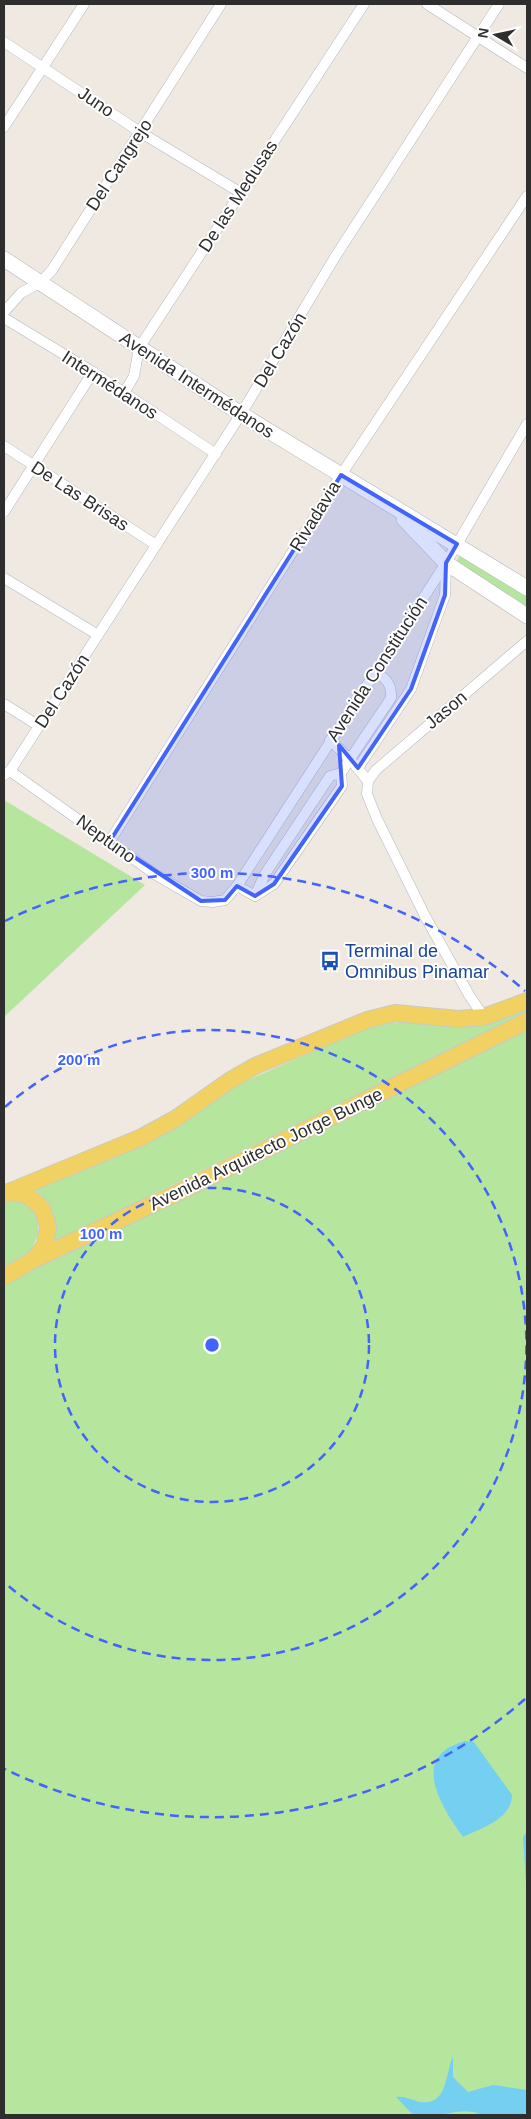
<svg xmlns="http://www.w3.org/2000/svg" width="531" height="2119" viewBox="0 0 531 2119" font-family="Helvetica,sans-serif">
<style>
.green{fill:#b6e59e}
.water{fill:#75cff0}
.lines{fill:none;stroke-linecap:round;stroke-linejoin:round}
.street-casing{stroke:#b4b7c1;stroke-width:11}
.secondary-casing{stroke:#b4b7c1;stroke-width:16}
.primary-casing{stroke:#c9c9c9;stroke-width:18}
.street{stroke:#fff;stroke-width:10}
.secondary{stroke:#fff;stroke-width:15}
.primary{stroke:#f2d163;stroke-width:16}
.marked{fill:#4264fb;fill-opacity:0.2;stroke:#4264fb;stroke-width:4;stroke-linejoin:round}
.ring{fill:none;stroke:#4264fb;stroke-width:2.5;stroke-dasharray:9 6}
.labels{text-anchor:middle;stroke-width:4;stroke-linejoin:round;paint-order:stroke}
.street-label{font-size:18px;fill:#2e2e2e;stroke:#fff}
.transit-label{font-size:18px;fill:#164399;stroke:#fff;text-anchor:start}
.centre{fill:#4264fb;stroke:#fff;stroke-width:2.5}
.ring-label{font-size:15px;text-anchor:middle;font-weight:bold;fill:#4264fb;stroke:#fff;stroke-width:4;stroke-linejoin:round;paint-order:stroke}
</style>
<rect width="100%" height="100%" fill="#efe9e1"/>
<g class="green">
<path d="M459,556H463L527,597V608L457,561Z"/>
<path d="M4,800L145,885L4,1017Z"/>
<path d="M527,1007V1016L306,1120L51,1244C50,1219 56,1206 34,1189L234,1086L360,1031L389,1023L416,1021Z"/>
<path d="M527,1021V2115H4V1281Z"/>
<path d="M4,1200H23L34,1211L38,1222V1235L28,1257L4,1270Z"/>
</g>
<g class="water">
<path d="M464,1741L474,1742L512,1795C512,1819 482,1828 463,1837C449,1817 418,1774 443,1752C448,1747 457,1744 464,1741Z"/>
<path d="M527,1831V1899L523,1837Z"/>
<path d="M453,2056V2077L468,2092L493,2085L527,2090V2111L524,2115H482C466,2107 450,2114 434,2115C427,2116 420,2115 413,2115L396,2097C406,2096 411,2100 420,2102C448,2106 445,2074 453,2056Z"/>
</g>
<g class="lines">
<defs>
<g id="street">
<path d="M427,4L527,68"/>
<path d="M4,42L140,132L241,193"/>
<path d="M4,127L84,4"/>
<path d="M4,312L21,293L41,282L52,270L221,4"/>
<path d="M4,318L93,372L216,454"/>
<path d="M124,393L134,376L139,348L364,4"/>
<path d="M4,446L156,545"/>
<path d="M4,512L93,372"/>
<path d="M4,578L98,635"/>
<path d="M375,671C386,679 392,684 391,698L350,759L368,781L367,794L377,819L425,916L469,995L484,1017"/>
<path d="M4,704L39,726"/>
<path d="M358,768L411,689L445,595L446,564"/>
<path d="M10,771L156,875L201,901L213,902L225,900L237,886L446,563L527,424"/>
<path d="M4,775L10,771L241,414L335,257L499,4"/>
<path d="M368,781L376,770L527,641"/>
<path d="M110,841L341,475L527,196"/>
<path d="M237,886L255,896L274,884L342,786L341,773L350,759L330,740"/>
<path d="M255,896L265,874L330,776L341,773"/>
</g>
<g id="secondary">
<path d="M4,259L241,414L527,588"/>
<path d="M404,519L446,563L527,616"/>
</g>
<g id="primary">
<path d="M9,1192L27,1195L42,1208L48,1226L45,1245L35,1258"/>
<path d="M4,1194L142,1137L175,1119L229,1081L255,1066L367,1020L395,1013L458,1019L484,1017L527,1001"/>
<path d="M4,1277L33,1260L179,1192L527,1021"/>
</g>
</defs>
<use href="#street" class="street-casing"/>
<use href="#secondary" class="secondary-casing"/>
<use href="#primary" class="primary-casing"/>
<use href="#street" class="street"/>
<use href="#secondary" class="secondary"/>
<use href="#primary" class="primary"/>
</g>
<path class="marked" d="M341,475L457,544L446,563L445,595L411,689L358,768L339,745L342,786L274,884L255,896L237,886L225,900L201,901L110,841Z"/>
<g class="ring">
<circle cx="212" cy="1345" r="157"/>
<path d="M5 1107A315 315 0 1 1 5 1583"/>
<path d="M525 1699A472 472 0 0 1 5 1769M5 921A472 472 0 0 1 525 991"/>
</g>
<defs>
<symbol id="bus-bare" viewBox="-9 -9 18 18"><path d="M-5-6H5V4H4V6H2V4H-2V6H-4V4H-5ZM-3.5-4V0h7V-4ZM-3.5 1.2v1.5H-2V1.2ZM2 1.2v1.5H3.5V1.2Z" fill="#1a4fb4" stroke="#fff" stroke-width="2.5" paint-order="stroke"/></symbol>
</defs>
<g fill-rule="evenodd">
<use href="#bus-bare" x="316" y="947" width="28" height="28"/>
</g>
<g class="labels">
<g class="street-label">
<text transform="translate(96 102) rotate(34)" y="6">Juno</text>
<text transform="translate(119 165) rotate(-57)" y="6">Del Cangrejo</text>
<text transform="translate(238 196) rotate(-57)" y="6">De las Medusas</text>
<text transform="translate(280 350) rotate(-59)" y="6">Del Cazón</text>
<text transform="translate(110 385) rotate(33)" y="6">Intermédanos</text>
<text transform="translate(197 385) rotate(33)" y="6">Avenida Intermédanos</text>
<text transform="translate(80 496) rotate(33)" y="6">De Las Brisas</text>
<text transform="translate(315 516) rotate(-58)" y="6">Rivadavia</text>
<text transform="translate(377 669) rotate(-57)" y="6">Avenida Constitución</text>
<text transform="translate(62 691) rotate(-57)" y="6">Del Cazón</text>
<text transform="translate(446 710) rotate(-40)" y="6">Jason</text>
<text transform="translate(106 839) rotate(36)" y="6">Neptuno</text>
<text transform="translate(266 1149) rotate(-26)" y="6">Avenida Arquitecto Jorge Bunge</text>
</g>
<g class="transit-label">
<text x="345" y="957">Terminal de<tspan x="345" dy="21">Omnibus Pinamar</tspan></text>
</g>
</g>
<circle cx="212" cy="1345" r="8" class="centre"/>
<g class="ring-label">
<text x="212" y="878">300 m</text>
<text x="79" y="1065">200 m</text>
<text x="101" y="1239">100 m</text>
</g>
<rect width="531" height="2119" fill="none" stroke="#2e2e2e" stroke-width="10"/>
<g transform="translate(496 35) rotate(279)" stroke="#ffffff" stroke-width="4" paint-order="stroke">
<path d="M0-4L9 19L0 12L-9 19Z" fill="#2e2e2e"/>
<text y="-8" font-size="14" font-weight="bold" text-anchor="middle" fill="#2e2e2e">N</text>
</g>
</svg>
